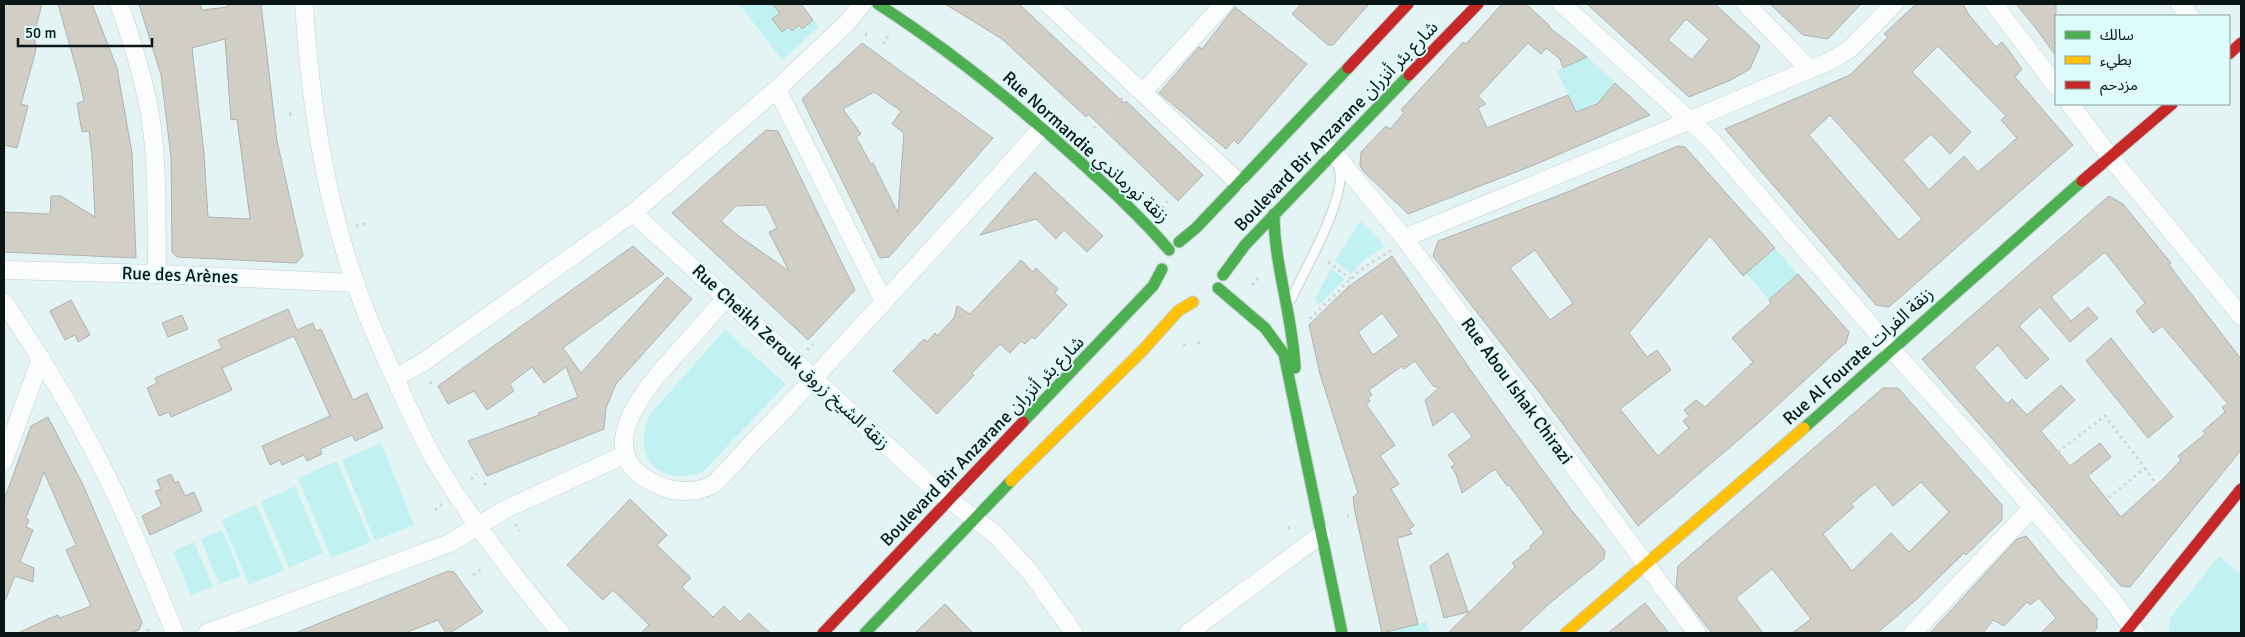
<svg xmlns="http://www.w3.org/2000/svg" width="2245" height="637" viewBox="0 0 2245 637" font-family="Signika,'Noto Sans Arabic',sans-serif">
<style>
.green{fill:#c2f1f2}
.building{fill:#d1cec6;stroke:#afb3b0;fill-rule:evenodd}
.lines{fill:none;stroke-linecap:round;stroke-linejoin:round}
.lane-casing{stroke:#c3d0d0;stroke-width:11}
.street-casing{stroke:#c3d0d0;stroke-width:19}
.fast-casing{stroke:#c3d0d0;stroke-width:13}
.slow-casing{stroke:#c3d0d0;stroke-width:13}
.jam-casing{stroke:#c3d0d0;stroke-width:13}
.path{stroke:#d1d5d5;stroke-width:3;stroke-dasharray:2.5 4;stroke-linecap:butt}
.lane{stroke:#fbfdfd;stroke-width:9}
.street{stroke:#fbfdfd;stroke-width:18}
.fast{stroke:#4caf50;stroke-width:11}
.slow{stroke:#ffc107;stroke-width:11}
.jam{stroke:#c62828;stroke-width:11}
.labels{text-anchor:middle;stroke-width:4;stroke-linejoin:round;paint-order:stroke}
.street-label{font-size:18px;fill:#0a1515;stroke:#ddfbfb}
</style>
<rect width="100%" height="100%" fill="#e4f4f4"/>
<g class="green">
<path d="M739,4H783L777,9L780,13L772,19L782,32L788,27L792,31L799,25L802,29L813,20L819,27L782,60Z"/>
<path d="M1587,57L1615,83L1597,104L1576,112L1557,71Z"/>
<path d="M1360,221L1385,246L1364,260L1351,274L1335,261Z"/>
<path d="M1775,248L1798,274L1769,300L1746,273Z"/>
<path d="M1331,269L1345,279L1319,305L1315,299Z"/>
<path d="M725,330L786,384L704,471C660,491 629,455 651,413Z"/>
<path d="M381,443L414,525L375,541L342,460Z"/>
<path d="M337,461L371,542L331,558L298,478Z"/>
<path d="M295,486L323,553L289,568L261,502Z"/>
<path d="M256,504L284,570L249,585L222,520Z"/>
<path d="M222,530L241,576L219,584L201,539Z"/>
<path d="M194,542L213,587L191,595L173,552Z"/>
<path d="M2219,556L2241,574V633H2169L2170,618Z"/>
<path d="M1426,622L1429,633H1382Z"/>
</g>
<g class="building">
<path d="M4,4H42L34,35L36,50L21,104L28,106L17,148L4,145Z"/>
<path d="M58,4H92L117,68L132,153L136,258L4,252V212L50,214L51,196H61L95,217L92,155L89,131L82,132L77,103L84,101L79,78Z"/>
<path d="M139,4H200L202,10L228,7L227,4H261L277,141L303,256L296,263L177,257L172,252L171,157L161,75ZM225,39L231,120L237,119L250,219L208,217L204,153L192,48Z"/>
<path d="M772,4H801L813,20L802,29L799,25L792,31L788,27L782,32L772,19L780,13Z"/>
<path d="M945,4H1019L1124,103L1126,101L1203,175L1178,201L1088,114L1086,117L1002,39Z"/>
<path d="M1301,4H1369L1333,45H1328L1292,14Z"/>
<path d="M1502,4H1526L1550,26L1549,27L1587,57L1563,68L1560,59L1546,48L1541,54L1528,43L1478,96L1486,104L1478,108L1487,128L1568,95L1576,112L1597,104L1615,83L1650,115L1534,165L1408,214L1363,171L1360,165L1361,152L1386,126L1390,129L1404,113L1401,110L1463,42L1466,44Z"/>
<path d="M1587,4H1715L1760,46L1750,69L1731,80L1689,97ZM1686,19L1709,39L1692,60L1668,40Z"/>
<path d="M1770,4H1861L1828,39L1803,35Z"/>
<path d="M1916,4H1963L1969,15L1996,47L2002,42L2007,48L2022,69L2015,77L2073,145L1889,307L1876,305L1725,129L1850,75L1888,37L1884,34ZM1938,46L2006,116L2001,120L2017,138L1978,172L1964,156L1929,190L1903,160L1931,134L1950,154L1971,132L1912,72ZM1830,115L1922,219L1899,240L1809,135Z"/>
<path d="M2016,4H2056V56L2035,27Z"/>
<path d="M1235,7L1307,64L1238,144L1234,140L1226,149L1159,93L1199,47L1202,49Z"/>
<path d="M862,43L993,138L889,257L880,258L802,99ZM874,92L901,111L892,124L904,133L898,213L873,163L871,164L856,137L861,134L843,109Z"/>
<path d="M766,130L778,131L855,290L808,340L672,213ZM766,205L777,228L769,232L789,271L736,234L721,221L736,206Z"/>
<path d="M1678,146L1685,147L1775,248L1743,276L1710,236L1629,333L1647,357L1657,350L1671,370L1620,409L1658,456L1689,428L1683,421L1689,416L1684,410L1696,400L1705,407L1753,362L1732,338L1771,303L1769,300L1798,274L1849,332L1846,343L1841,347L1757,424L1638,526L1539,392L1433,256L1438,241L1560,195ZM1535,250L1573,303L1550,320L1510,268Z"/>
<path d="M1035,172L1103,236L1087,252L1064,230L1056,239L1036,219L980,235Z"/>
<path d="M2109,196L2123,204L2171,263L2169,265L2241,359V450L2130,587L2121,586L1922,359ZM2105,252L2145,303L2136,311L2153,333L2162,326L2228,404L2222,407L2225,412L2203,431L2205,434L2178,456L2181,460L2164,478L2121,517L2088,476L2111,457L2100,443L2070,466L2041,431L2075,400L2061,385L2027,415L2012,399L2007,404L1974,367L1998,345L2026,379L2049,359L2019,326L2040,307L2070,342L2098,318L2088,307L2071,321L2051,297Z"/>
<path d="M633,246L664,274L563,348L581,373L667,277L692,299L616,384L606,408L604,429L487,476L468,441L539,415L538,413L578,397L566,367L544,383L532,367L510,384L514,391L487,410L474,391L448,404L438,386Z"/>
<path d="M1392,256L1488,395L1573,512L1605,551L1604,559L1550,603L1518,633H1448L1515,567L1512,563L1531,548L1530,546L1544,533L1509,485L1507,486L1495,469L1462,493L1456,474L1451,467L1455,464L1448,455L1472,437L1453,411L1433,426L1425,400L1439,388L1433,386L1415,361L1404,369L1402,366L1369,390L1372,395L1368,398L1370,401L1366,404L1395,445L1380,456L1399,484L1391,489L1414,526L1409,529L1412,534L1397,538L1418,624L1382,633L1355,512L1353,497L1358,493L1320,374L1309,325L1348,287ZM1382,313L1399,336L1373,355L1358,332Z"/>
<path d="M1021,260L1033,272L1036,268L1058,289L1055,293L1067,305L1035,339L1032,337L1025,344L1021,341L1010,353L1000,344L972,373L974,375L937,414L893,371L924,339L927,342L935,333L937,336L954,318L957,306L970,314Z"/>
<path d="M71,300L90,335L78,342L75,335L65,340L50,311Z"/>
<path d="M288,309L297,330L313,323L316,331L321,329L353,400L367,393L383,428L355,441L352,435L320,449L322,454L307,461L304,455L282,465L280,460L270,465L262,446L330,416L294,336L222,368L232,390L171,417L169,412L159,416L147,388L157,383L155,378L222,348L218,340Z"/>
<path d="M182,315L188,329L168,337L162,323Z"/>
<path d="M2111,338L2173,417L2148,438L2086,361Z"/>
<path d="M1883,388H1898L2002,505V520L1966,555L1964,553L1917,599L1877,633H1792L1811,619L1772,569L1736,598L1763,633H1712L1676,587L1678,566ZM1921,482L1949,512L1909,552L1891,533L1852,571L1823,534L1854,507L1851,504L1875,484L1893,506Z"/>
<path d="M48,417L83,485L142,622L139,630L131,633H18L48,619L58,615L60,618L91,606L66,550L76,545L44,472L26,518L29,520L26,527L33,530L20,562L34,568L33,582L15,576L4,603V500L31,426Z"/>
<path d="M171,474L175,483L178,481L185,496L194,492L202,511L150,535L142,516L162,506L155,491L161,489L157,480Z"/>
<path d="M630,499L667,535L657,545L691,578L682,587L713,617L724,606L740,622L749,613L770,633H641L649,625L613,590L603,600L567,565Z"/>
<path d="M2026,536L2061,579L2097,618V628L2093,633H2041L2056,618L2039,598L2030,605L2027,602L2004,626L1993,620L1983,633H1930L2017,539Z"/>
<path d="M1448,553L1468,612L1444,618L1430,566Z"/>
<path d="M448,571L454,572L483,612L450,633H446L438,620L405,633H295Z"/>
<path d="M1645,603L1669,633H1608Z"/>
<path d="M945,604L973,633H915Z"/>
</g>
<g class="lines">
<defs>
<path id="lane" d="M1291,299C1303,274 1351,190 1338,166"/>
<g id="street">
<path d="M119,4C130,35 140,67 147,99C159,153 156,218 157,274"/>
<path d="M304,4C310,105 327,212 364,307C373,330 383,352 393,374C406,402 419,432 434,459C471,521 515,578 561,633"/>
<path d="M1048,4L1238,182"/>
<path d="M1562,4L1709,138L1892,350L1985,453L2113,601L2136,633"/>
<path d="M1746,4L1809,69"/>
<path d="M1994,4L2056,86"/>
<path d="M2180,4L2190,16"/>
<path d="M777,89L884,302"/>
<path d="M1143,92L1224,4"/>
<path d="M2070,104L2111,158L2241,316"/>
<path d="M1333,152L1404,238L1697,633"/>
<path d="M633,213L931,486L995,534L1030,572L1074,633"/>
<path d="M1404,238L1662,132L1832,60L1851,48L1894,4"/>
<path d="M4,270L157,274L356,283"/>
<path d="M726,298C710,316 695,333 679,351C645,388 583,457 663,487C678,493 702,493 716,482C729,470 741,455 753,442C781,414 808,385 834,356C904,280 974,204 1043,127"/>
<path d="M4,302C44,362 82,424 113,489C136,536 155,585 175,633"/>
<path d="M395,378L422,363L633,213L777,89L847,23L862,4"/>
<path d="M4,460L41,358"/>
<path d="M207,633L450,543L504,510L626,454"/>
<path d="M1188,633L1322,534"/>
<path d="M1913,633L2032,508"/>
</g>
<g id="fast">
<path d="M878,4C949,50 1014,102 1077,159C1109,188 1141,217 1169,250"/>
<path d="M1274,214C1274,266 1293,316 1295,368"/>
<path d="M1179,242L1196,228L1348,68"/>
<path d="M1223,275L1245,245L1409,75"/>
<path d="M1218,288L1265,328L1284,354L1342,633"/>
<path d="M1023,422L1153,286L1162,269"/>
<path d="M1804,428L2082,181"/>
<path d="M865,633L1011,481"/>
</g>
<g id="slow">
<path d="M1011,481L1143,350L1178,311L1193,302"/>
<path d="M1566,633L1804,428"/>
</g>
<g id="jam">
<path d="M2229,54L2241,43"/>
<path d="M1348,68L1408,4"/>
<path d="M1409,75L1478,4"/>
<path d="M2082,181L2172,104"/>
<path d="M823,633L1023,422"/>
<path d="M2125,633L2241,489"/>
</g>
</defs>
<use href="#lane" class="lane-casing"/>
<use href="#street" class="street-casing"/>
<use href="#fast" class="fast-casing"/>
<use href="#slow" class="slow-casing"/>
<use href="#jam" class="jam-casing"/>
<g class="path">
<path d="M865,34L868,35"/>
<path d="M883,44L889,35"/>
<path d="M289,114H294"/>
<path d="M1094,128L1124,96"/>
<path d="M1162,208L1169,200"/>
<path d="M356,226L365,224"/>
<path d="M1328,262L1351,279"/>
<path d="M1252,285L1260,276"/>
<path d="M1310,319L1359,271L1393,249"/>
<path d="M1184,344L1185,346"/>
<path d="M1198,344L1202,340"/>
<path d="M807,350L813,344"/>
<path d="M430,382L432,386"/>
<path d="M2058,452L2105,416L2145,468L2107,499"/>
<path d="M2145,468L2157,485"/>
<path d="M471,479L477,474"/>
<path d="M484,483L488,488"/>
<path d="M435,510L442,504"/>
<path d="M1347,516L1351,515"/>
<path d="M515,524L519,531"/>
<path d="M1288,528L1295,527"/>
<path d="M473,575L483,568"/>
<path d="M148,629L149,633"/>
</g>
<use href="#lane" class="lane"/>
<use href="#street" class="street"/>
<use href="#fast" class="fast"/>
<use href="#slow" class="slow"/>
<use href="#jam" class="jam"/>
</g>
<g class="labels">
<g class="street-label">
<text transform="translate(1336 126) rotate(-46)" y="6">Boulevard Bir Anzarane شارع بئر أنزران</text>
<text transform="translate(1086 147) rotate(42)" y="6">Rue Normandie زنقة نورماندي</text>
<text transform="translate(180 275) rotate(2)" y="6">Rue des Arènes</text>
<text transform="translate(1858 356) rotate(-42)" y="6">Rue Al Fourate زنقة الفرات</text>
<text transform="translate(791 357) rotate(43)" y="6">Rue Cheikh Zerouk زنقة الشيخ زروق</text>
<text transform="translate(1517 391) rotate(54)" y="6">Rue Abou Ishak Chirazi</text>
<text transform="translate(982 441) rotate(-46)" y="6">Boulevard Bir Anzarane شارع بئر أنزران</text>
</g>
</g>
<rect width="2245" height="637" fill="none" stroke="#0a1515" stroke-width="10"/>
<rect x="2055" y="15" width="175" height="90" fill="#ddfbfb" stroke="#899f9f"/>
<rect x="2065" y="31" width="25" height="8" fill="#4caf50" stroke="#899f9f"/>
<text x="2100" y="40" font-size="15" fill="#0a1515">سالك</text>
<rect x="2065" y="56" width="25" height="8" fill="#ffc107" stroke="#899f9f"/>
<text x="2100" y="65" font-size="15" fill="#0a1515">بطيء</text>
<rect x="2065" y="81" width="25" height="8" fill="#c62828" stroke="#899f9f"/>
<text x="2100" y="90" font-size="15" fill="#0a1515">مزدحم</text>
<path d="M18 38v8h134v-8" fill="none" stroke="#0a1515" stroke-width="2.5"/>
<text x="25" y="38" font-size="15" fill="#0a1515" stroke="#ddfbfb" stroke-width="4" paint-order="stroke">50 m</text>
</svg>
